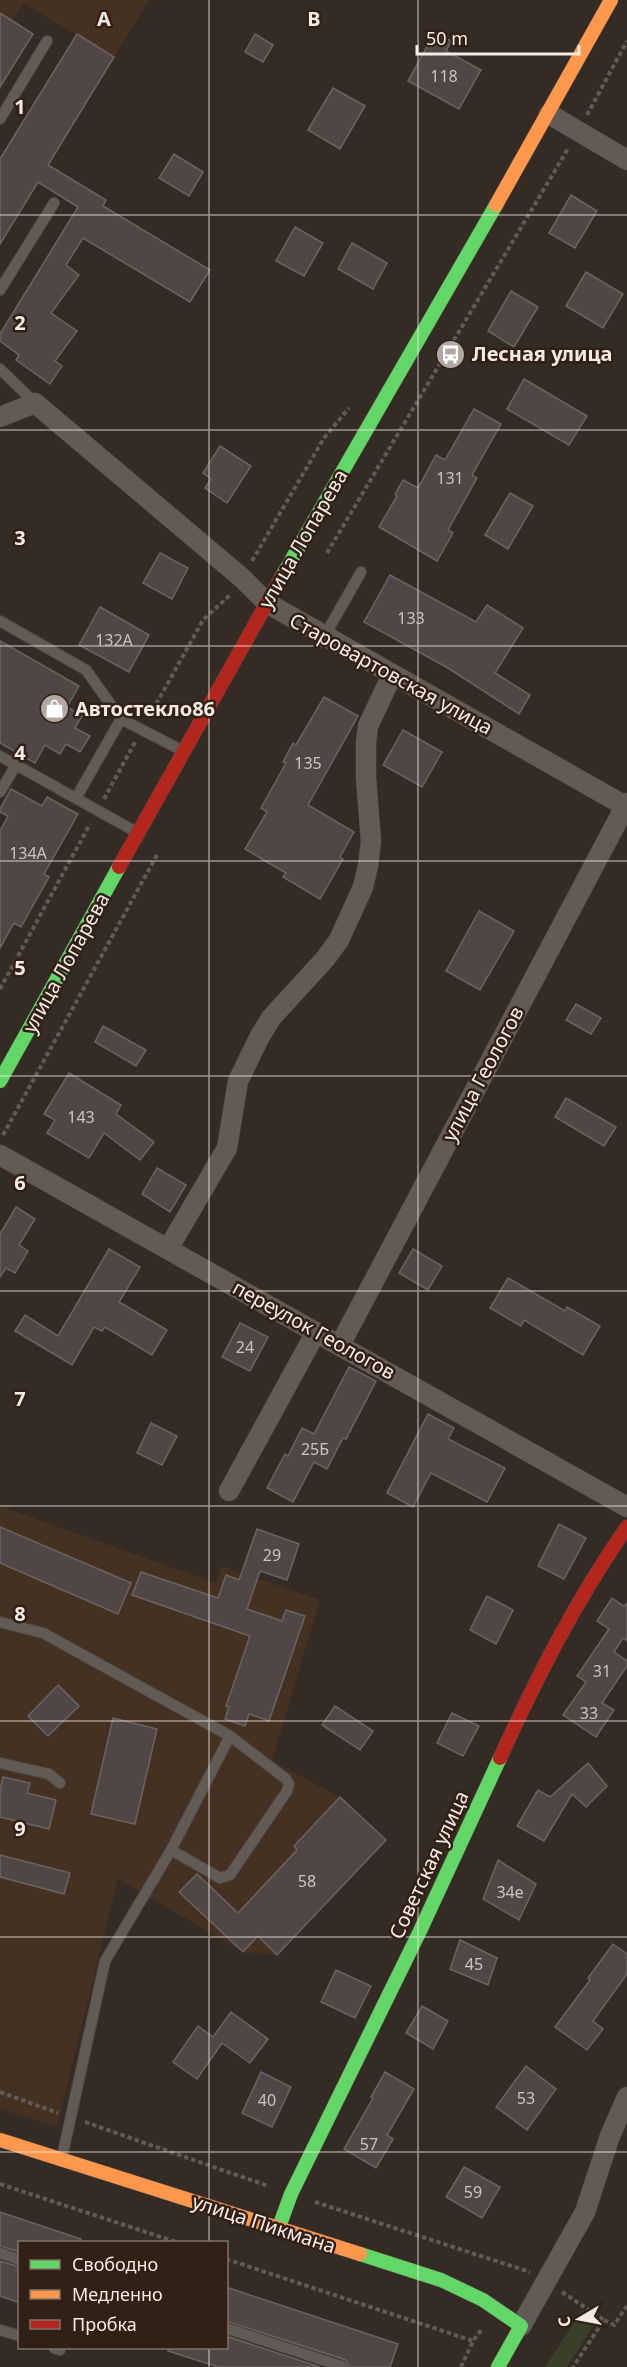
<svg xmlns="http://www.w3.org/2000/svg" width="627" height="2367" viewBox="0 0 627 2367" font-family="'Noto Sans',sans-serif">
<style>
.built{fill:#453122}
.green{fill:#3a3f2a}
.building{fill:#514646;stroke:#6b6362;stroke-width:1.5}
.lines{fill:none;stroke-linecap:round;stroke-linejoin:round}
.lane-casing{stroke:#4f4742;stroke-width:12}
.street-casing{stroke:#4f4742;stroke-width:21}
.fast-casing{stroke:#4f4742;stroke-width:15}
.slow-casing{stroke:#4f4742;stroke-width:15}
.jam-casing{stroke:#4f4742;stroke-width:15}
.path{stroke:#605a55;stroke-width:4;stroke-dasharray:4.5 3;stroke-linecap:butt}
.lane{stroke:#615a55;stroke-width:10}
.street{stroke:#615a55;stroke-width:20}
.fast{stroke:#63d668;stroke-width:14}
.slow{stroke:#ff974d;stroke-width:14}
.jam{stroke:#b3261e;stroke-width:14}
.grid{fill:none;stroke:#f6ebe4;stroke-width:1.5;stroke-opacity:0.55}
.labels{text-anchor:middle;stroke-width:5;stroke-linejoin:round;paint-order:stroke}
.number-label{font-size:16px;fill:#cdc2bc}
.poi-label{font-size:20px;font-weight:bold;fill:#f6ebe4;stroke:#302015;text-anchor:start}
.street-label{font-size:20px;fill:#f6ebe4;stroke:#302015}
.grid-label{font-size:20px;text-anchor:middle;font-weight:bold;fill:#f6ebe4;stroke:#302015;stroke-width:5;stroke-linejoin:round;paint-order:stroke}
</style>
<rect width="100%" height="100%" fill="#342b24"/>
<g class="built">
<path d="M0,0H149L114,57L23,3L13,21L0,13Z"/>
<path d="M0,1506L216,1583L222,1566L320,1600L272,1761L340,1797L386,1840L277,1955L243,1952L118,1879L57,2127L0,2109Z"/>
</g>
<path class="green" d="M582,2310L597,2320L567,2367H545Z"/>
<g class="building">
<path d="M0,13L33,34L0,87Z"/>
<path d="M435,32L451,41L446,51L481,70L459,109L408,81Z"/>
<path d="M77,34L114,57L48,165L106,200L103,206L210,270L190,302L83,238L66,265L79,275L51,313L77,331L55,361L62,366L50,384L16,360L19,355L0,341V334L78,207L38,182L0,244V159Z"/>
<path d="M255,34L273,45L263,62L245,52Z"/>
<path d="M333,88L365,106L340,149L308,130Z"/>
<path d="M174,154L203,172L189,196L159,178Z"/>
<path d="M571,195L597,211L575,248L549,233Z"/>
<path d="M295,227L323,243L304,276L276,261Z"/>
<path d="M352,243L387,263L373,289L338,269Z"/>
<path d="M586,272L623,294L603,328L566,306Z"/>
<path d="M511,291L538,307L514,347L488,331Z"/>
<path d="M524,379L587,416L569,445L507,409Z"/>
<path d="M474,409L501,424L472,475L477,478L448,530L453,533L437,561L379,527L397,496L395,494L403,480L418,488L436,455L445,460Z"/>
<path d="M220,446L251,466L227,503L205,488L211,479L203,473Z"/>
<path d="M510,493L533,506L508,549L485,535Z"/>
<path d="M160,553L188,568L172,599L143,583Z"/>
<path d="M390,575L476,622L487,605L523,628L495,673L530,695L519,714L448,668L364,622Z"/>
<path d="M100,607L149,635L129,672L79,645Z"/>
<path d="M0,641L79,686L67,707L82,716L75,728L90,736L80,752L66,744L60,754L45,745L35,763L0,743Z"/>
<path d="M324,697L358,716L308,805L354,832L340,857L343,859L320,899L283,877L286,873L245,849L267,812L261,808L286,763L283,762L293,743L296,745Z"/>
<path d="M403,730L442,752L422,787L383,765Z"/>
<path d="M11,789L42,806L47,797L78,814L44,874L49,877L21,927L14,923L0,948V831L8,816L0,812V809Z"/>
<path d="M479,911L514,931L480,990L446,971Z"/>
<path d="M576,1004L601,1018L591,1034L566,1020Z"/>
<path d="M103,1026L146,1050L136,1066L95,1042Z"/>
<path d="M69,1073L121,1105L116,1114L154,1142L140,1160L104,1133L89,1158L47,1133L55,1120L44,1114Z"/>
<path d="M566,1098L616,1127L604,1146L555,1117Z"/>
<path d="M157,1168L186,1185L170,1212L142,1194Z"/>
<path d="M16,1207L35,1219L19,1245L28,1251L15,1273L6,1268L0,1277V1234Z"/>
<path d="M109,1249L140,1267L119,1302L167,1330L152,1355L105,1327L102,1331L94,1327L72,1365L15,1331L25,1315L58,1336Z"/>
<path d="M413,1249L442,1266L428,1290L399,1273Z"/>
<path d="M508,1278L565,1311L567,1307L600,1326L583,1355L524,1320L521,1326L490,1308Z"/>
<path d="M240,1323L268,1337L250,1371L222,1357Z"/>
<path d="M349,1367L376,1381L346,1439L343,1438L327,1469L314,1462L293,1502L267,1488L285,1454L288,1456L302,1428L314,1434Z"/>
<path d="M428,1414L454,1428L448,1439L505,1468L487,1502L431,1473L413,1507L387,1493Z"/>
<path d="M151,1423L177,1436L162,1465L137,1453Z"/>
<path d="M559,1524L586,1538L564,1579L538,1566Z"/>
<path d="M0,1527L131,1583L118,1614L0,1563Z"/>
<path d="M257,1529L299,1544L287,1580L260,1571L247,1609L282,1621L286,1610L305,1616L269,1721L249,1714L245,1726L225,1719L229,1707L226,1706L250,1636L132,1595L141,1572L218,1598L226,1575L239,1580Z"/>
<path d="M487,1596L513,1610L496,1644L470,1630Z"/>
<path d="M612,1598L624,1606L627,1603V1641L623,1638L614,1652L627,1661V1666L602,1703L614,1710L596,1737L563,1715L586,1682L577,1676L609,1629L597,1621Z"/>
<path d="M58,1685L79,1706L48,1736L28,1716Z"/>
<path d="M335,1706L373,1731L360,1750L322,1725Z"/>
<path d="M452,1713L479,1726L463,1756L437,1743Z"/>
<path d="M113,1718L157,1729L135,1824L91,1814Z"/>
<path d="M588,1763L607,1786L586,1807L572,1794L544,1841L517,1826L538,1790L550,1797Z"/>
<path d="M3,1777L30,1783L27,1793L56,1800L49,1829L0,1817V1790Z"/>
<path d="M340,1797L386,1840L277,1955L258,1936L243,1952L179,1892L197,1874L238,1913L297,1850L294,1846Z"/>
<path d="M0,1855L70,1873L64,1894L0,1877Z"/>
<path d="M498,1860L536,1884L519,1920L483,1899Z"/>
<path d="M460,1940L497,1958L488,1985L450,1969Z"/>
<path d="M613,1944L627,1954V1974L593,2021L603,2029L587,2050L555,2027L590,1980L588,1978Z"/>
<path d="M336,1970L371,1986L355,2018L321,2002Z"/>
<path d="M422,2006L448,2021L433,2049L406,2033Z"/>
<path d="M231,2012L268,2039L250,2063L222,2043L197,2079L173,2062L198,2026L213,2037Z"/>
<path d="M526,2066L556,2089L527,2130L496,2107Z"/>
<path d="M261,2072L291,2087L272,2127L242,2113Z"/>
<path d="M385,2072L414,2089L387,2135L393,2139L376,2168L344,2149L373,2098L371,2097Z"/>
<path d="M464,2167L500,2187L482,2218L446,2197Z"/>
<path d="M0,2212L81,2239V2242H20V2252L0,2246Z"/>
<path d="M0,2261L20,2267V2303L0,2296Z"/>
<path d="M226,2287L398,2344L390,2367H351L346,2360L226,2321Z"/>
<path d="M226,2336L320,2367H218L168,2351L169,2348H226Z"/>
</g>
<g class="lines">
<defs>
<g id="lane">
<path d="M0,119L47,41"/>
<path d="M0,290L54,203"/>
<path d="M0,369L35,403"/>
<path d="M0,621L86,670L121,719L183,751"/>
<path d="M324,637L361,572"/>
<path d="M0,756L138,833"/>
<path d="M0,792L16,765"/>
<path d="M76,798L121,719"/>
<path d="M0,1622L43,1633L230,1736L286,1779L289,1784L287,1791L230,1875L220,1878L171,1850"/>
<path d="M0,1763L49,1774L60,1783"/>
<path d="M62,2157L105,1961L171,1850L230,1736"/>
<path d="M0,2253L20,2260"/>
<path d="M226,2328L344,2367"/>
<path d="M0,2330L20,2336"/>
<path d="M54,2348L60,2350"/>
</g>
<g id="street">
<path d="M549,114L627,160"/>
<path d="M0,417L35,403L242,578L267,603L627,807"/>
<path d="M0,1155L627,1507"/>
<path d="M168,1249L227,1148L238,1081L260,1036L271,1018L325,959L339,940L363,887L368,866L371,841L366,778V743L368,726L392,675"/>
<path d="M340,1345L627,803"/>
<path d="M229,1491L316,1332"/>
<path d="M521,2326L585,2212L610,2136L627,2097"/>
</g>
<g id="fast">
<path d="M281,578L496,205"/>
<path d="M0,1081L119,867"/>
<path d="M279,2227L291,2194L420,1931L500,1758"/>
<path d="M360,2254L441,2280L483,2300L521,2326L498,2367"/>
</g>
<g id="slow">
<path d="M496,205L611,0"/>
<path d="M0,2140L360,2254"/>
</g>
<g id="jam">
<path d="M119,867L281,578"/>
<path d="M500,1758C537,1677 576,1600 627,1527"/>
</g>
</defs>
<use href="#lane" class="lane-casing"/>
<use href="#street" class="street-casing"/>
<use href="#fast" class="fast-casing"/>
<use href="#slow" class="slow-casing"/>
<use href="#jam" class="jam-casing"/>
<g class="path">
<path d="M587,115L627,41"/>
<path d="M327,553L569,147"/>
<path d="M252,561L324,438L349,408"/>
<path d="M149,717L203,620L230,595"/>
<path d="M104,799L135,742"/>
<path d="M0,989L90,824"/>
<path d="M3,1135L157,855"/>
<path d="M0,2092L58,2113"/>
<path d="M85,2122L268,2186"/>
<path d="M0,2184L176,2242"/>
<path d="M315,2202L530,2272"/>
<path d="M226,2259L473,2341"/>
<path d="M562,2292L604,2320L573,2367"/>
<path d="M604,2320L614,2325L627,2306"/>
<path d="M461,2367L473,2341L482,2329"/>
</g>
<use href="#lane" class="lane"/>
<use href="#street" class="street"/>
<use href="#fast" class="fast"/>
<use href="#slow" class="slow"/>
<use href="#jam" class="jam"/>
</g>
<path class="grid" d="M209,0V2242M418,0V2367M0,215H627M0,430H627M0,646H627M0,861H627M0,1076H627M0,1291H627M0,1506H627M0,1721H627M0,1937H627M0,2152H627M209,2348V2367"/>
<defs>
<symbol id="bus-disc" viewBox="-11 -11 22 22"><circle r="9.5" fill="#b2a8a1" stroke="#302015"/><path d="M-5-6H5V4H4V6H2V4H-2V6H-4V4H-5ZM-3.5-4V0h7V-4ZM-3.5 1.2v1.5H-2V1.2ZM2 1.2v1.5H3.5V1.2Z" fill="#fff"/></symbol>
<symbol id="shop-disc" viewBox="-11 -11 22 22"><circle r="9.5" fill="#b2a8a1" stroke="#302015"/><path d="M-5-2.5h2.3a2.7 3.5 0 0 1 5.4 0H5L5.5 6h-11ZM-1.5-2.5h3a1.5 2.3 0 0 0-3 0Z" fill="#fff"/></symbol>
</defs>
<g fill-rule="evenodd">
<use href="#bus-disc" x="434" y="338" width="33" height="33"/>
<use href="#shop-disc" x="38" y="692" width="33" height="33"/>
</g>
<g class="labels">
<g class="number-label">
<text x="444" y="82">118</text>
<text x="450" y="484">131</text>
<text x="411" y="624">133</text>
<text x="114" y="646">132А</text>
<text x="308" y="769">135</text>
<text x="28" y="859">134А</text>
<text x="81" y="1123">143</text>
<text x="245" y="1353">24</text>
<text x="315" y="1455">25Б</text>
<text x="272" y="1561">29</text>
<text x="602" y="1677">31</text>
<text x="589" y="1719">33</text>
<text x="307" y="1887">58</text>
<text x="510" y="1898">34е</text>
<text x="474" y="1970">45</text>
<text x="526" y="2104">53</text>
<text x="267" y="2106">40</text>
<text x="369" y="2150">57</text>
<text x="473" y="2198">59</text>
</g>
<g class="poi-label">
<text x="472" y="361">Лесная улица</text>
<text x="75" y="716">Автостекло86</text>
</g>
<g class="street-label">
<text transform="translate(303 539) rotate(-60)" y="7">улица Лопарева</text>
<text transform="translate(391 674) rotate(29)" y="7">Старовартовская улица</text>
<text transform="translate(66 963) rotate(-61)" y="7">улица Лопарева</text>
<text transform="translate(483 1074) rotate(-62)" y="7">улица Геологов</text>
<text transform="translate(314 1330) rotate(29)" y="7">переулок Геологов</text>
<text transform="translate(429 1865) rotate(-65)" y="7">Советская улица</text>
<text transform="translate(264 2224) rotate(18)" y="7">улица Пикмана</text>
</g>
</g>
<g class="grid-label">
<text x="104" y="26">A</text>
<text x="314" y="26">B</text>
<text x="20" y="114">1</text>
<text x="20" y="330">2</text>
<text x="20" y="545">3</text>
<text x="20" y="760">4</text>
<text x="20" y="975">5</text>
<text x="20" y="1190">6</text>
<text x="20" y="1406">7</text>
<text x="20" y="1621">8</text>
<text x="20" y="1836">9</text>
</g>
<rect x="18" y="2241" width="210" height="108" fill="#302015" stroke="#7f7168" stroke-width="1.5"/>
<rect x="30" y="2260" width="30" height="9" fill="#63d668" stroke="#7f7168" stroke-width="1.5"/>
<text x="72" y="2271" font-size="18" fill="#f6ebe4">Свободно</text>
<rect x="30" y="2290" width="30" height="9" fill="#ff974d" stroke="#7f7168" stroke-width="1.5"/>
<text x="72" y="2301" font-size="18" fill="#f6ebe4">Медленно</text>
<rect x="30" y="2320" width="30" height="9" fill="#b3261e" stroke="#7f7168" stroke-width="1.5"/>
<text x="72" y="2331" font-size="18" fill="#f6ebe4">Пробка</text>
<g transform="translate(579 2319) rotate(260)" stroke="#302015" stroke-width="4.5" paint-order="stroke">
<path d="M0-4.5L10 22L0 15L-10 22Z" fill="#f6ebe4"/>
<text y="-9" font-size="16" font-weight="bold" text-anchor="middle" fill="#f6ebe4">С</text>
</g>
<path d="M417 45v9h162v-9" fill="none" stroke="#f6ebe4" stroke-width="3"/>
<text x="426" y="45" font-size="18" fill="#f6ebe4" stroke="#302015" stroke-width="4.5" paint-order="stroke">50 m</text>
</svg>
